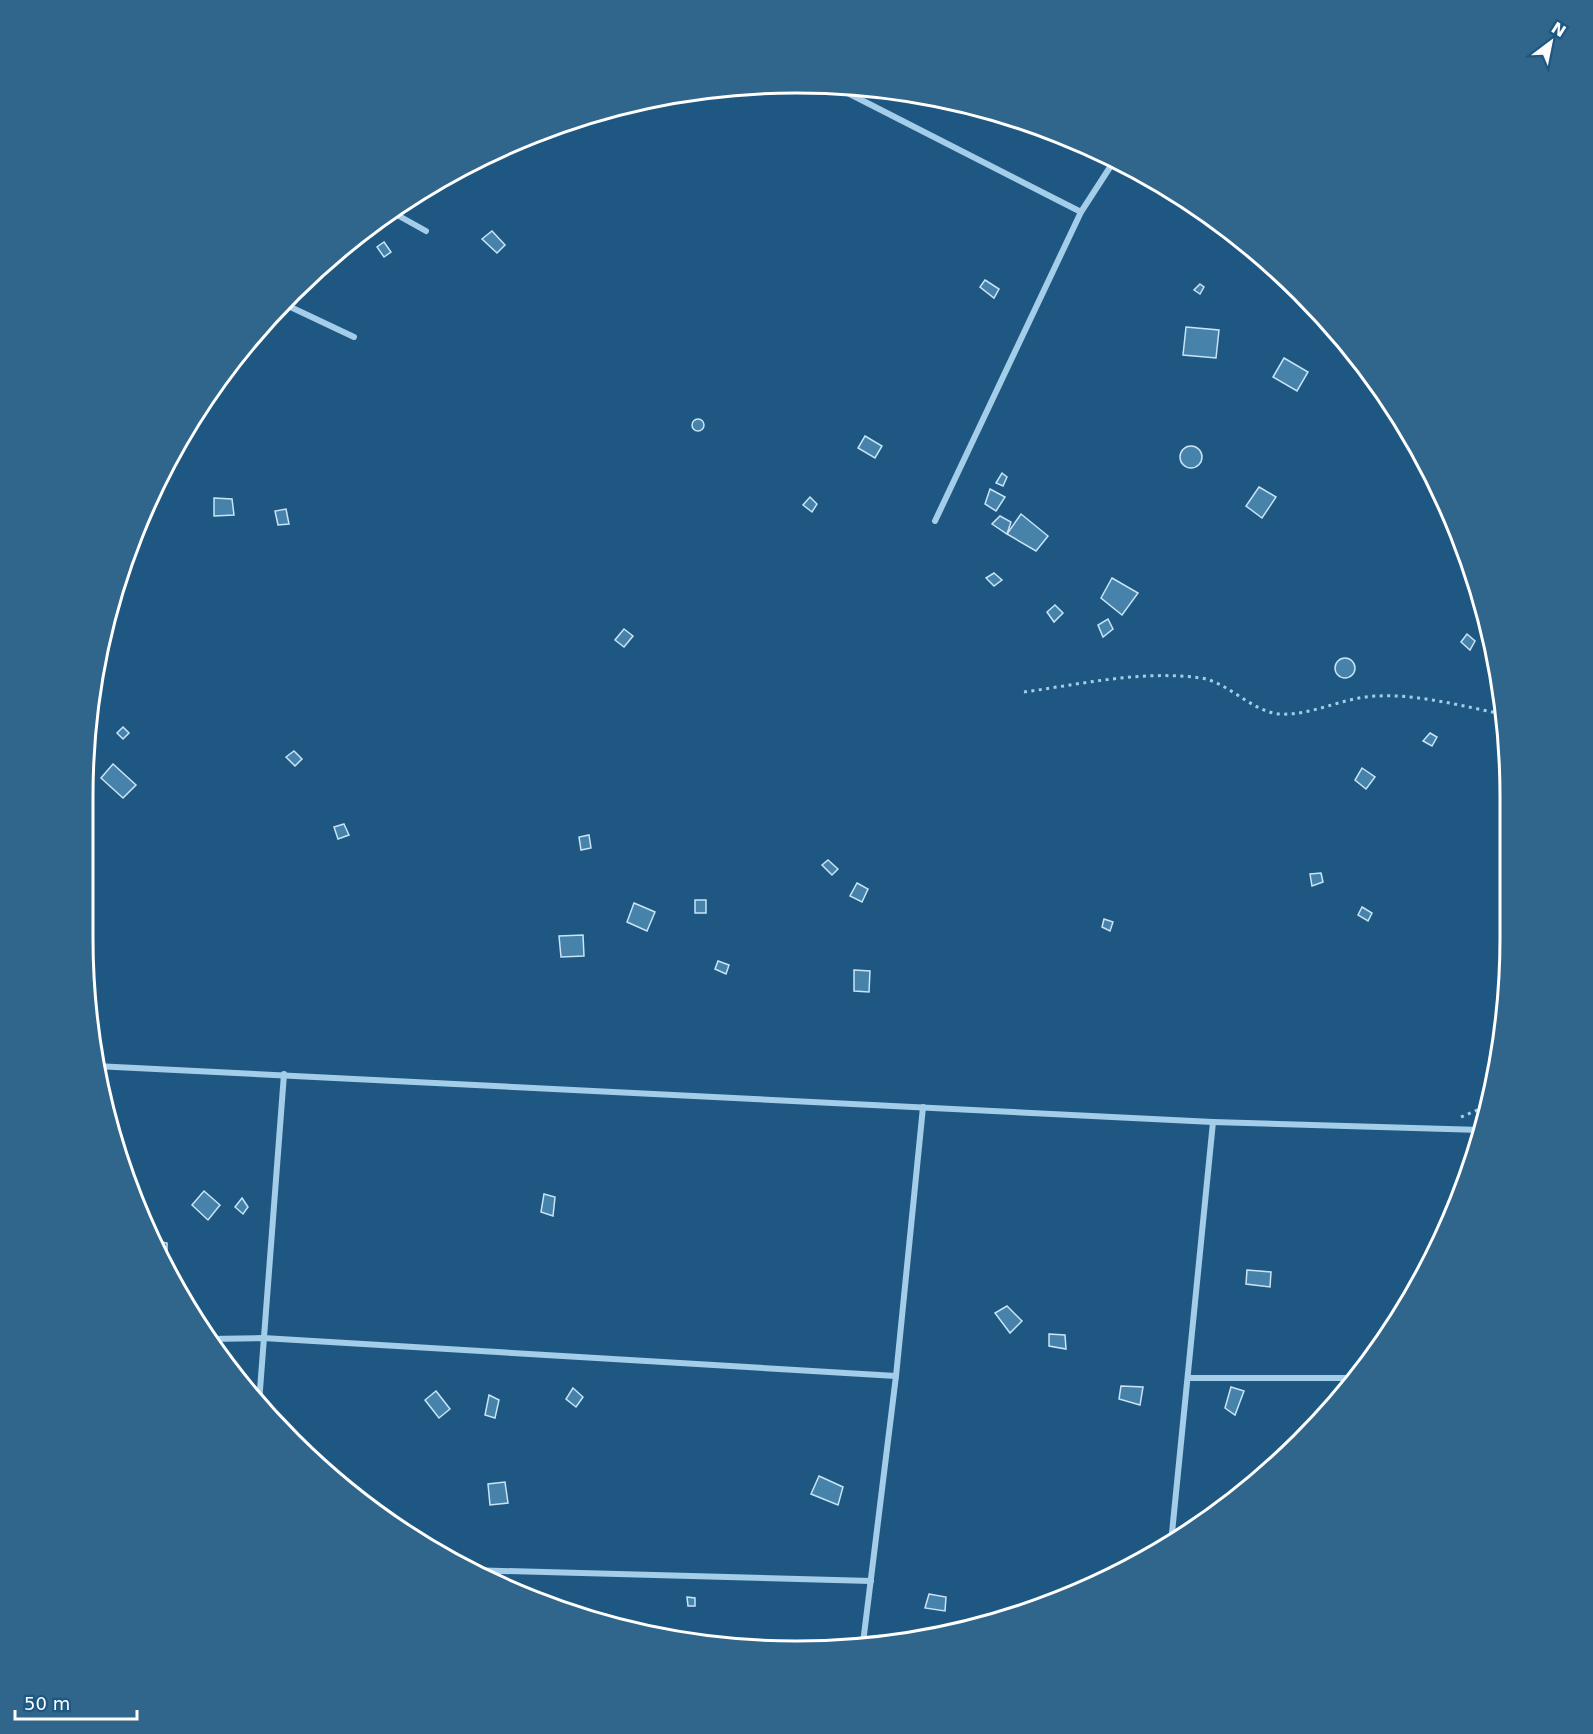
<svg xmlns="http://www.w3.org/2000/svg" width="1593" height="1734" viewBox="0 0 1593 1734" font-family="'DejaVu Sans',sans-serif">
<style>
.building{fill:#4782ab;stroke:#c8e4f7;stroke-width:1.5}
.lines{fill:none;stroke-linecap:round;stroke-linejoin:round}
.path{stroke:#a4cde9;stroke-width:3;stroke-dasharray:3 4.5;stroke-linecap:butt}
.minor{stroke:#a4cde9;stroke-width:6}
.rim{fill:none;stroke:#fff;stroke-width:3}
</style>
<rect width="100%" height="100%" fill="#1e5882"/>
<g class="building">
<path d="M1058,133L1074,139L1072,142L1055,138Z"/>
<path d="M492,231L505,245L497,253L482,239Z"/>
<path d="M384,242L391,252L384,257L377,247Z"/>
<path d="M985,280L999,289L994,298L980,287Z"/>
<path d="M1200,284L1204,287L1200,294L1194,290Z"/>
<path d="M1186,327L1219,330L1216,358L1183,355Z"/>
<path d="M1284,358L1308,372L1297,391L1273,377Z"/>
<circle cx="698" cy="425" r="6"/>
<path d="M865,436L882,446L875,458L858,448Z"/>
<circle cx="1191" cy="457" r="11"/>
<path d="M1002,473L1007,477L1003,486L996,483Z"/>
<path d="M1259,487L1276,497L1262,518L1246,506Z"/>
<path d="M990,489L1005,497L996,511L985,504Z"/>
<path d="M810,497L817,504L812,512L803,505Z"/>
<path d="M214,498L232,499L234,515L214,516Z"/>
<path d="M286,509L289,524L278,525L275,511Z"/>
<path d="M1021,514L1048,536L1036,551L1007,534Z"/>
<path d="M1000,516L1011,522L1007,534L992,524Z"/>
<path d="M994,573L1002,580L994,586L986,578Z"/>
<path d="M1112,578L1138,593L1122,615L1101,598Z"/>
<path d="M1474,583L1478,597L1469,591Z"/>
<path d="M1055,605L1063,613L1054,622L1047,612Z"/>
<path d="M1108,619L1113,629L1103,637L1098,625Z"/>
<path d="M624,629L633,636L624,647L615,640Z"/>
<path d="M1467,634L1475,641L1470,650L1461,642Z"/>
<circle cx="1345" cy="668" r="10"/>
<path d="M123,727L129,733L123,739L117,733Z"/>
<path d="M1430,733L1437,737L1432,746L1423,741Z"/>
<path d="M294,751L302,759L295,766L286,757Z"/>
<path d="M113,764L136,785L123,798L101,778Z"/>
<path d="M1362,768L1375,777L1366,789L1355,780Z"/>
<path d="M344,824L349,835L338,839L334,827Z"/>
<path d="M589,835L591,848L581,850L579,837Z"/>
<path d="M828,860L838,869L832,875L822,865Z"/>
<path d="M1321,873L1323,882L1312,886L1310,874Z"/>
<path d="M857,883L868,889L862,902L850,896Z"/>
<rect x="695" y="900" width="11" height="13"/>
<path d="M634,903L655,912L647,931L627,922Z"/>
<path d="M1362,907L1372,913L1368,921L1358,915Z"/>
<path d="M1104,919L1113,922L1110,931L1102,927Z"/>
<path d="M583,935L584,956L561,957L559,936Z"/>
<path d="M718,961L729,965L726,974L715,969Z"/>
<path d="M854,970L870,971L869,992L854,991Z"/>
<path d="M204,1191L220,1205L208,1220L192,1205Z"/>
<path d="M544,1194L555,1197L553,1216L541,1212Z"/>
<path d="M242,1198L248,1207L243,1214L235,1207Z"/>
<path d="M157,1241L167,1243V1257L156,1254Z"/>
<path d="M1247,1270L1271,1272L1270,1287L1246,1284Z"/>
<path d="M1007,1306L1022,1321L1010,1333L995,1313Z"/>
<path d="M1049,1334L1065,1335L1066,1349L1049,1346Z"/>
<path d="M1121,1386L1143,1387L1140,1405L1119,1399Z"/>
<path d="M1231,1387L1244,1391L1235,1415L1225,1408Z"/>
<path d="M573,1388L583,1397L576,1407L566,1399Z"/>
<path d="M436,1391L450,1409L439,1418L425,1400Z"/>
<path d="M489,1395L499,1400L495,1418L485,1415Z"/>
<path d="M819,1476L843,1487L838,1505L811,1494Z"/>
<path d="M505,1482L508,1503L490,1505L488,1484Z"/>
<path d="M929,1594L946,1597L945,1611L925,1608Z"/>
<path d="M687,1597L695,1598V1606H688Z"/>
</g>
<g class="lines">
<g class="path">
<path d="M1024,692C1082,684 1142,670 1201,678C1228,682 1251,711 1279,714C1312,716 1343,697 1377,696C1418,694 1462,706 1502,714"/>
<path d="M1461,1117L1487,1106"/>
</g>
<g class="minor">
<path d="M834,86L1081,212"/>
<path d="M390,211L426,231"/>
<path d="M282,303L354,337"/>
<path d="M935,521L1081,212L1114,161"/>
<path d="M95,1066L1213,1122L1481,1130"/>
<path d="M209,1339L263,1338L896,1376"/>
<path d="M1188,1378H1355"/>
<path d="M259,1403L284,1074"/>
<path d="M1171,1543L1213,1122"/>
<path d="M468,1570L871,1581"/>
<path d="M863,1643L896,1376L923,1107"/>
</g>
</g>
<path d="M0 0H1593V1734H0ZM796 93H797A703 703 0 0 1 1500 796V938A703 703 0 0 1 797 1641H796A703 703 0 0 1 93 938V796A703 703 0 0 1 796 93Z" fill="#30658c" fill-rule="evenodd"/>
<path class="rim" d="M796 93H797A703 703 0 0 1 1500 796V938A703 703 0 0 1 797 1641H796A703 703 0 0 1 93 938V796A703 703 0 0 1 796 93Z"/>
<g transform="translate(1551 42) rotate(32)" stroke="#1e5882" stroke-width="4.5" paint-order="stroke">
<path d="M0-4.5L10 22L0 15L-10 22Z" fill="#ffffff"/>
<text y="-9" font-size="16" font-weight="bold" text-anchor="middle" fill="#ffffff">N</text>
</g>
<path d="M15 1710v9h122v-9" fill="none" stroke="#ffffff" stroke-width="3"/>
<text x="24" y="1710" font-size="18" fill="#ffffff" stroke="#1e5882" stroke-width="4.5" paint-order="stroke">50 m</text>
</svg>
